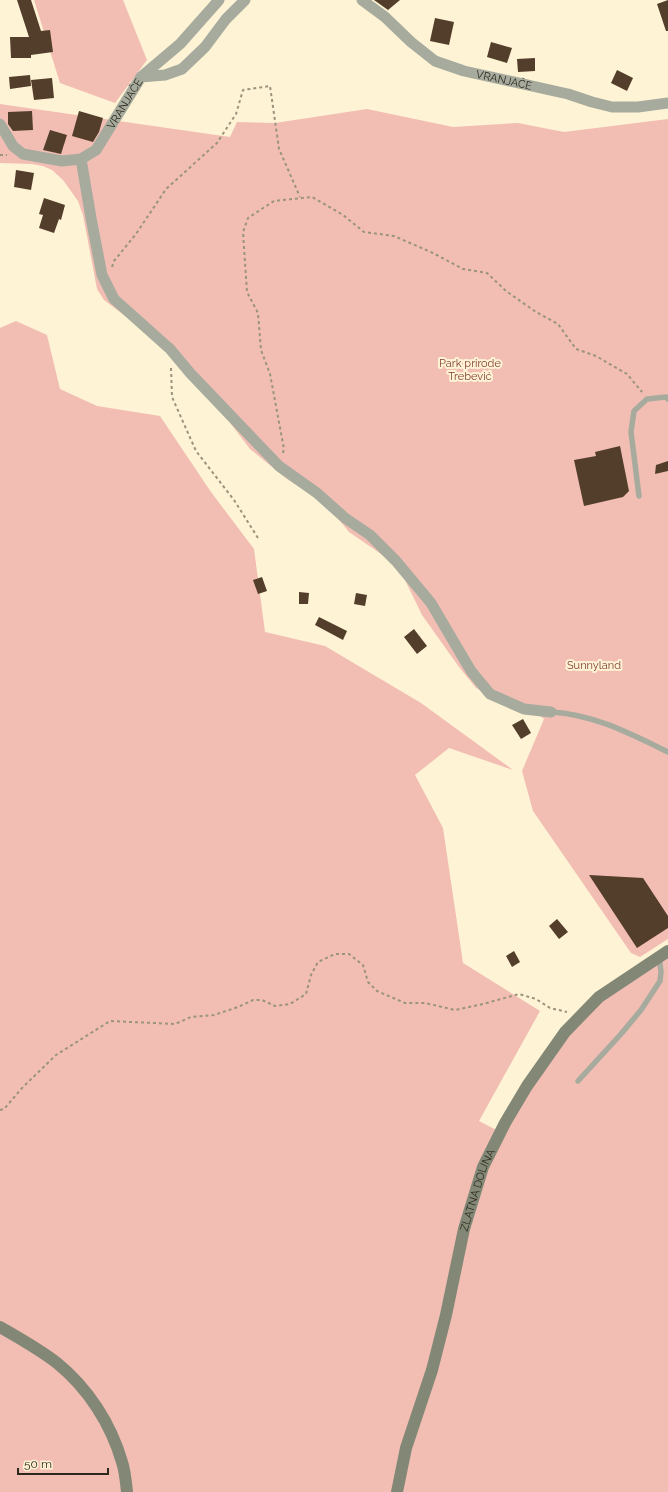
<svg xmlns="http://www.w3.org/2000/svg" width="668" height="1492" viewBox="0 0 668 1492" font-family="Raleway,sans-serif">
<style>
.green{fill:#f2beb4}
.building{fill:#533d2b}
.lines{fill:none;stroke-linecap:round;stroke-linejoin:round}
.path{stroke:#9a937d;stroke-width:2;stroke-dasharray:3 3;stroke-linecap:butt}
.lane{stroke:#a7ab9e;stroke-width:5.5}
.street{stroke:#a7ab9e;stroke-width:11}
.secondary{stroke:#838876;stroke-width:12}
.labels{text-anchor:middle;stroke-width:4;stroke-linejoin:round;paint-order:stroke}
.street-label{font-size:11px;fill:#2c281c;stroke:#fef3d4}
.park-label{font-size:11px;fill:#834136;stroke:#fef3d4}
</style>
<rect width="100%" height="100%" fill="#fef3d4"/>
<g class="green">
<path d="M34,0H123L147,60L115,103L60,83Z"/>
<path d="M0,104L230,137L237,122L275,123L367,109L453,127L518,123L564,132L668,119V939L640,957L631,953L533,811L522,771L544,719L536,712L489,695L476,688L459,667L422,615L405,580L397,565L349,532L328,506L287,479L250,449L228,420L177,362L137,325L104,300L97,289L83,215L78,201L63,180L52,170L43,166L32,164L0,163Z"/>
<path d="M16,321L47,335L60,389L97,406L160,416L211,492L254,549L265,632L325,646L421,703L513,770L449,748L415,775L443,828L463,963L540,1011L479,1121L500,1132L521,1092L602,997L668,957V1492H0V328Z"/>
</g>
<g class="building">
<path d="M17,0H31L41,31L50,30L53,52L31,55V58H11L10,37H29Z"/>
<path d="M374,0H400L388,10Z"/>
<path d="M668,0V31H666L657,4Z"/>
<path d="M435,18L454,22L449,45L430,41Z"/>
<path d="M491,42L512,48L507,63L487,57Z"/>
<path d="M535,58V71L518,72L517,59Z"/>
<path d="M617,70L633,78L627,91L611,83Z"/>
<path d="M30,75L31,86L10,89L9,77Z"/>
<path d="M52,78L54,98L34,100L31,80Z"/>
<path d="M32,111L33,130L13,131L8,124V112Z"/>
<path d="M79,111L103,118L99,132L93,142L72,136Z"/>
<path d="M50,130L67,135L61,154L43,150Z"/>
<path d="M16,170L34,173L31,190L14,187Z"/>
<path d="M44,198L65,205L61,220L59,219L54,233L39,228L43,215L39,214Z"/>
<path d="M620,446L629,491L623,497L584,506L574,460L596,456L595,452Z"/>
<path d="M668,461V471L655,474L656,465Z"/>
<path d="M262,577L267,591L258,594L253,580Z"/>
<path d="M299,592L309,593L308,604H299Z"/>
<path d="M356,593L367,595L365,606L354,604Z"/>
<path d="M319,617L347,631L343,640L315,625Z"/>
<path d="M414,629L427,646L417,654L404,637Z"/>
<path d="M523,719L531,733L521,739L512,725Z"/>
<path d="M589,875L643,878L668,916V928L637,948Z"/>
<path d="M557,919L568,932L559,939L549,926Z"/>
<path d="M514,951L520,962L512,967L506,956Z"/>
</g>
<g class="lines">
<g class="path">
<path d="M0,155H7"/>
<path d="M112,267L114,261L136,234L166,189L217,143L236,114L243,90L270,86L279,149L300,197"/>
<path d="M171,368L172,397L196,451L234,500L258,538"/>
<path d="M283,453L284,449L270,374L261,350L258,313L247,292L243,232L248,218L274,201L312,197L343,215L364,232L394,236L433,253L463,269L487,273L506,291L536,312L558,324L576,349L596,356L627,374L642,392"/>
<path d="M0,1110L4,1109L23,1087L56,1055L110,1021L175,1024L191,1017L214,1015L238,1007L253,1000H262L275,1006L290,1004L306,994L311,975L318,962L335,954H349L363,965L368,982L377,991L405,1003H425L455,1010L483,1004L519,994L536,999L550,1008L567,1012"/>
</g>
<g class="lane">
<path d="M639,496L631,432L634,411L647,399L666,397L668,399"/>
<path d="M551,712C593,714 631,734 668,752"/>
<path d="M578,1081L621,1034L641,1010L660,981L661,972L659,956"/>
</g>
<g class="street">
<path id="s1" d="M362,0L385,17L411,42L435,61L464,71L568,94L592,102L612,107H638L668,103"/>
<path d="M141,77L180,44L219,0"/>
<path id="s2" d="M0,124L13,146L23,154L62,161L81,159L96,150L141,77L165,75L182,69L205,47L226,19L245,0"/>
<path d="M81,159L91,218L102,275L114,299L170,349L191,374L279,466L317,493L345,518L370,535L396,561L431,603L471,671L490,694L524,709L551,712"/>
</g>
<g class="secondary">
<path d="M0,1327C19,1338 39,1349 57,1363C88,1388 111,1424 122,1462C125,1471 126,1482 127,1492"/>
<path id="s3" d="M397,1492L406,1448L432,1370L446,1315L464,1229L483,1167L505,1123L527,1086L565,1032L599,997L668,951"/>
</g>
</g>
<g class="labels">
<g class="street-label">
<text dy="4" stroke="none"><textPath href="#s1" startOffset="167">VRANJAČE</textPath></text>
<text dy="4" stroke="none"><textPath href="#s2" startOffset="169">VRANJAČE</textPath></text>
<text dy="4" stroke="none"><textPath href="#s3" startOffset="313">ZLATNA DOLINA</textPath></text>
</g>
<g class="park-label">
<text x="470" y="367">Park prirode<tspan x="470" dy="13">Trebević</tspan></text>
<text x="594" y="669">Sunnyland</text>
</g>
</g>
<path d="M18 1468v6h90v-6" fill="none" stroke="#2c281c" stroke-width="2"/>
<text x="24" y="1468" font-size="12" fill="#2c281c" stroke="#fef3d4" stroke-width="3" paint-order="stroke">50 m</text>
</svg>
